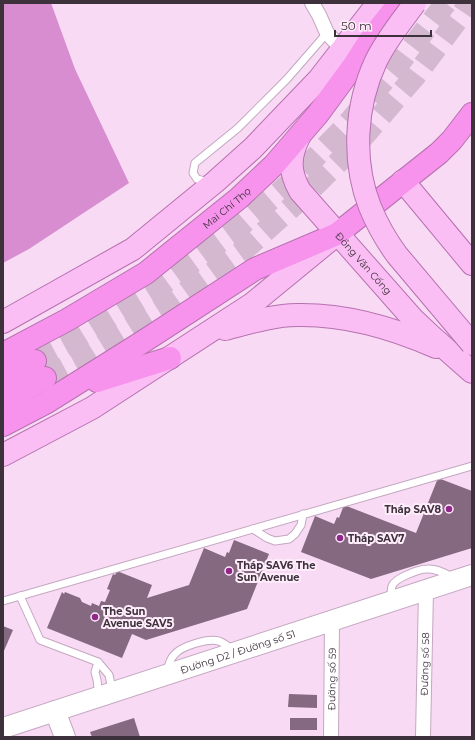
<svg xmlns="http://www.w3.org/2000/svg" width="475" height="740" viewBox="0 0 475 740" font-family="Montserrat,sans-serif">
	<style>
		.water { fill: #d88dd0 }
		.building { fill: #846981 }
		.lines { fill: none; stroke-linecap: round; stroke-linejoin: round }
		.highway-tunnel { stroke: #d3b8cf; stroke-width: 22; stroke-dasharray: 22 11; stroke-linecap: butt }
		.lane-casing { stroke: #c4a7c0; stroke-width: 9 }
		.street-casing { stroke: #c4a7c0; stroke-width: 16 }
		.secondary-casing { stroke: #c4a7c0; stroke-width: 22 }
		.primary-casing { stroke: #b671af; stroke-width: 24 }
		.highway-casing { stroke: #b671af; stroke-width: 24 }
		.lane { stroke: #fff; stroke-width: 7 }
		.street { stroke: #fff; stroke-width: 14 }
		.secondary { stroke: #fff; stroke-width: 20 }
		.primary { stroke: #fabef4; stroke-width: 22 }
		.highway { stroke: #f793ed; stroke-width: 22 }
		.primary-bridge-casing { stroke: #b671af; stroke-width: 24; stroke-linecap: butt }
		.primary-bridge { stroke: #fabef4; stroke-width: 22 }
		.poi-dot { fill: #91278a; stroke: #feecfb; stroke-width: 1.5 }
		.labels { text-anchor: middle; stroke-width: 4; stroke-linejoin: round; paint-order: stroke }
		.street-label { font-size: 10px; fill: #3d313b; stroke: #feecfb }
		.poi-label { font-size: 10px; font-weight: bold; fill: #3d313b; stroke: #feecfb; text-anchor: start }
	</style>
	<rect width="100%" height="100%" fill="#f8daf4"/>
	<path class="water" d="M3 3H51L75 69 129 183 29 249 3 263Z"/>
	<g class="building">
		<path d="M438 478 472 491V548L371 579 301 552 315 516 334 524 337 517 339 518 344 505 416 533Z"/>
		<path d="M234 540 269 554 247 609 146 640 132 634 122 658 47 628 62 592 64 594 65 592 80 598 82 602 91 606 92 603 99 606 101 601 105 602 110 590 107 589 113 574 115 575 117 571 152 585 147 598 189 585 204 548 225 557 227 552 229 553Z"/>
		<path d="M3 626 13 630 3 653Z"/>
		<path d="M289 694 317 695V708L288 707Z"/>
		<path d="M134 718 140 737H92L90 732Z"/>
		<rect x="290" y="718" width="27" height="12"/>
	</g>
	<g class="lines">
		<g class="highway-tunnel">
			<path d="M35 361 72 341 159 287 231 234 290 183 343 129 401 61 446 3"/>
			<path d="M45 378 82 358 170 303 244 250 304 196 357 144 416 75 459 18 469 3"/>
		</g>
		<defs>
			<g id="lane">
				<path d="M209 182 197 179 193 173 195 163 238 128 287 79 327 33"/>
				<path d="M253 529 267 538 275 541 289 539 295 534 301 525 303 514"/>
				<path d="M20 596 40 640 98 662 109 675 112 690"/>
				<path d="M391 599C391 595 391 590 392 586 395 578 419 569 427 569 437 568 446 574 454 578"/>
				<path d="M3 601 472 466"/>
				<path d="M98 662 95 672 97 680 99 695"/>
				<path d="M167 672C168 667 170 659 174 655 181 646 208 638 219 641 224 643 228 646 232 650"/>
			</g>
			<g id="street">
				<path d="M312 3 319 15 327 33 342 49"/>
				<path id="s1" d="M331 737 332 621"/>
				<path id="s2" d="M423 737 426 590"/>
			</g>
			<g id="secondary">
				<path d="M55 711 65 737"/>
				<path id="s3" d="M3 728 472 575"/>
			</g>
			<g id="primary">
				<path id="s4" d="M299 137C289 157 289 172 300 191L413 319 430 335 472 372"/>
				<path d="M403 181 472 264"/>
				<path d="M3 322 133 249 215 182 253 148 319 79 378 3"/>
				<path d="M225 329C248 323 274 315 297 315 345 314 393 328 436 347"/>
				<path d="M3 455 92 408 252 304 330 240"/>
			</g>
			<g id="highway">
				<path id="s5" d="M3 354 67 320 146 273 239 198 274 165 318 114 354 65 370 40 399 3"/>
				<path d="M3 378 35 361"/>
				<path d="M97 381 170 358"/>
				<path d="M3 401 45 378"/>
				<path d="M3 425 47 402 141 343 255 269 337 234 439 153 452 140 472 114"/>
			</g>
		</defs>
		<use href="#lane" class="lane-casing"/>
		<use href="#street" class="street-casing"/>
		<use href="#secondary" class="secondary-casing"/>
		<use href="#primary" class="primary-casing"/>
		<use href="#highway" class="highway-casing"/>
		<use href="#lane" class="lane"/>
		<use href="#street" class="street"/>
		<use href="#secondary" class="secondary"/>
		<use href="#primary" class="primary"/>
		<use href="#highway" class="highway"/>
		<defs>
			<path id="primary-bridge" d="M415 3C401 22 386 40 376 61 355 106 352 161 370 207 377 224 386 240 397 255L472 344"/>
		</defs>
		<use href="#primary-bridge" class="primary-bridge-casing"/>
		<use href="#primary-bridge" class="primary-bridge"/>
	</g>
	<g class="poi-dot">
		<circle cx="449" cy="509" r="4"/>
		<circle cx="340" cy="538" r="4"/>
		<circle cx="229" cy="571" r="4"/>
		<circle cx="95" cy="617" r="4"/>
	</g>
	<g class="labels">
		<g class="street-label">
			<text dy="4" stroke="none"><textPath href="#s5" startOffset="268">Mai Chí Thọ</textPath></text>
			<text dy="4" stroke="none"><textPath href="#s4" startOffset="153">Đồng Văn Cống</textPath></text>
			<text dy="4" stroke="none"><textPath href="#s3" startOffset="247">Đường D2 / Đường số 51</textPath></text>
			<text dy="4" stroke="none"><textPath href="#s2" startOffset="73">Đường số 58</textPath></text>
			<text dy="4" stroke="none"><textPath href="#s1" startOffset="58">Đường số 59</textPath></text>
		</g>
		<g class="poi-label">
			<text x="441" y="513" text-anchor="end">Tháp SAV8</text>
			<text x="348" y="542">Tháp SAV7</text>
			<text x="237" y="569">Tháp SAV6 The<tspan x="237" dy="12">Sun Avenue</tspan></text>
			<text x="103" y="615">The Sun<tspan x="103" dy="12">Avenue SAV5</tspan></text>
		</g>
	</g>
	<rect width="475" height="740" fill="none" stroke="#3d313b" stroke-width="8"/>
	<path d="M335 30v6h96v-6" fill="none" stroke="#3d313b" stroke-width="2"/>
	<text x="341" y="30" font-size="12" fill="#3d313b" stroke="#feecfb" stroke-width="3" paint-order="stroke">50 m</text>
</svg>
